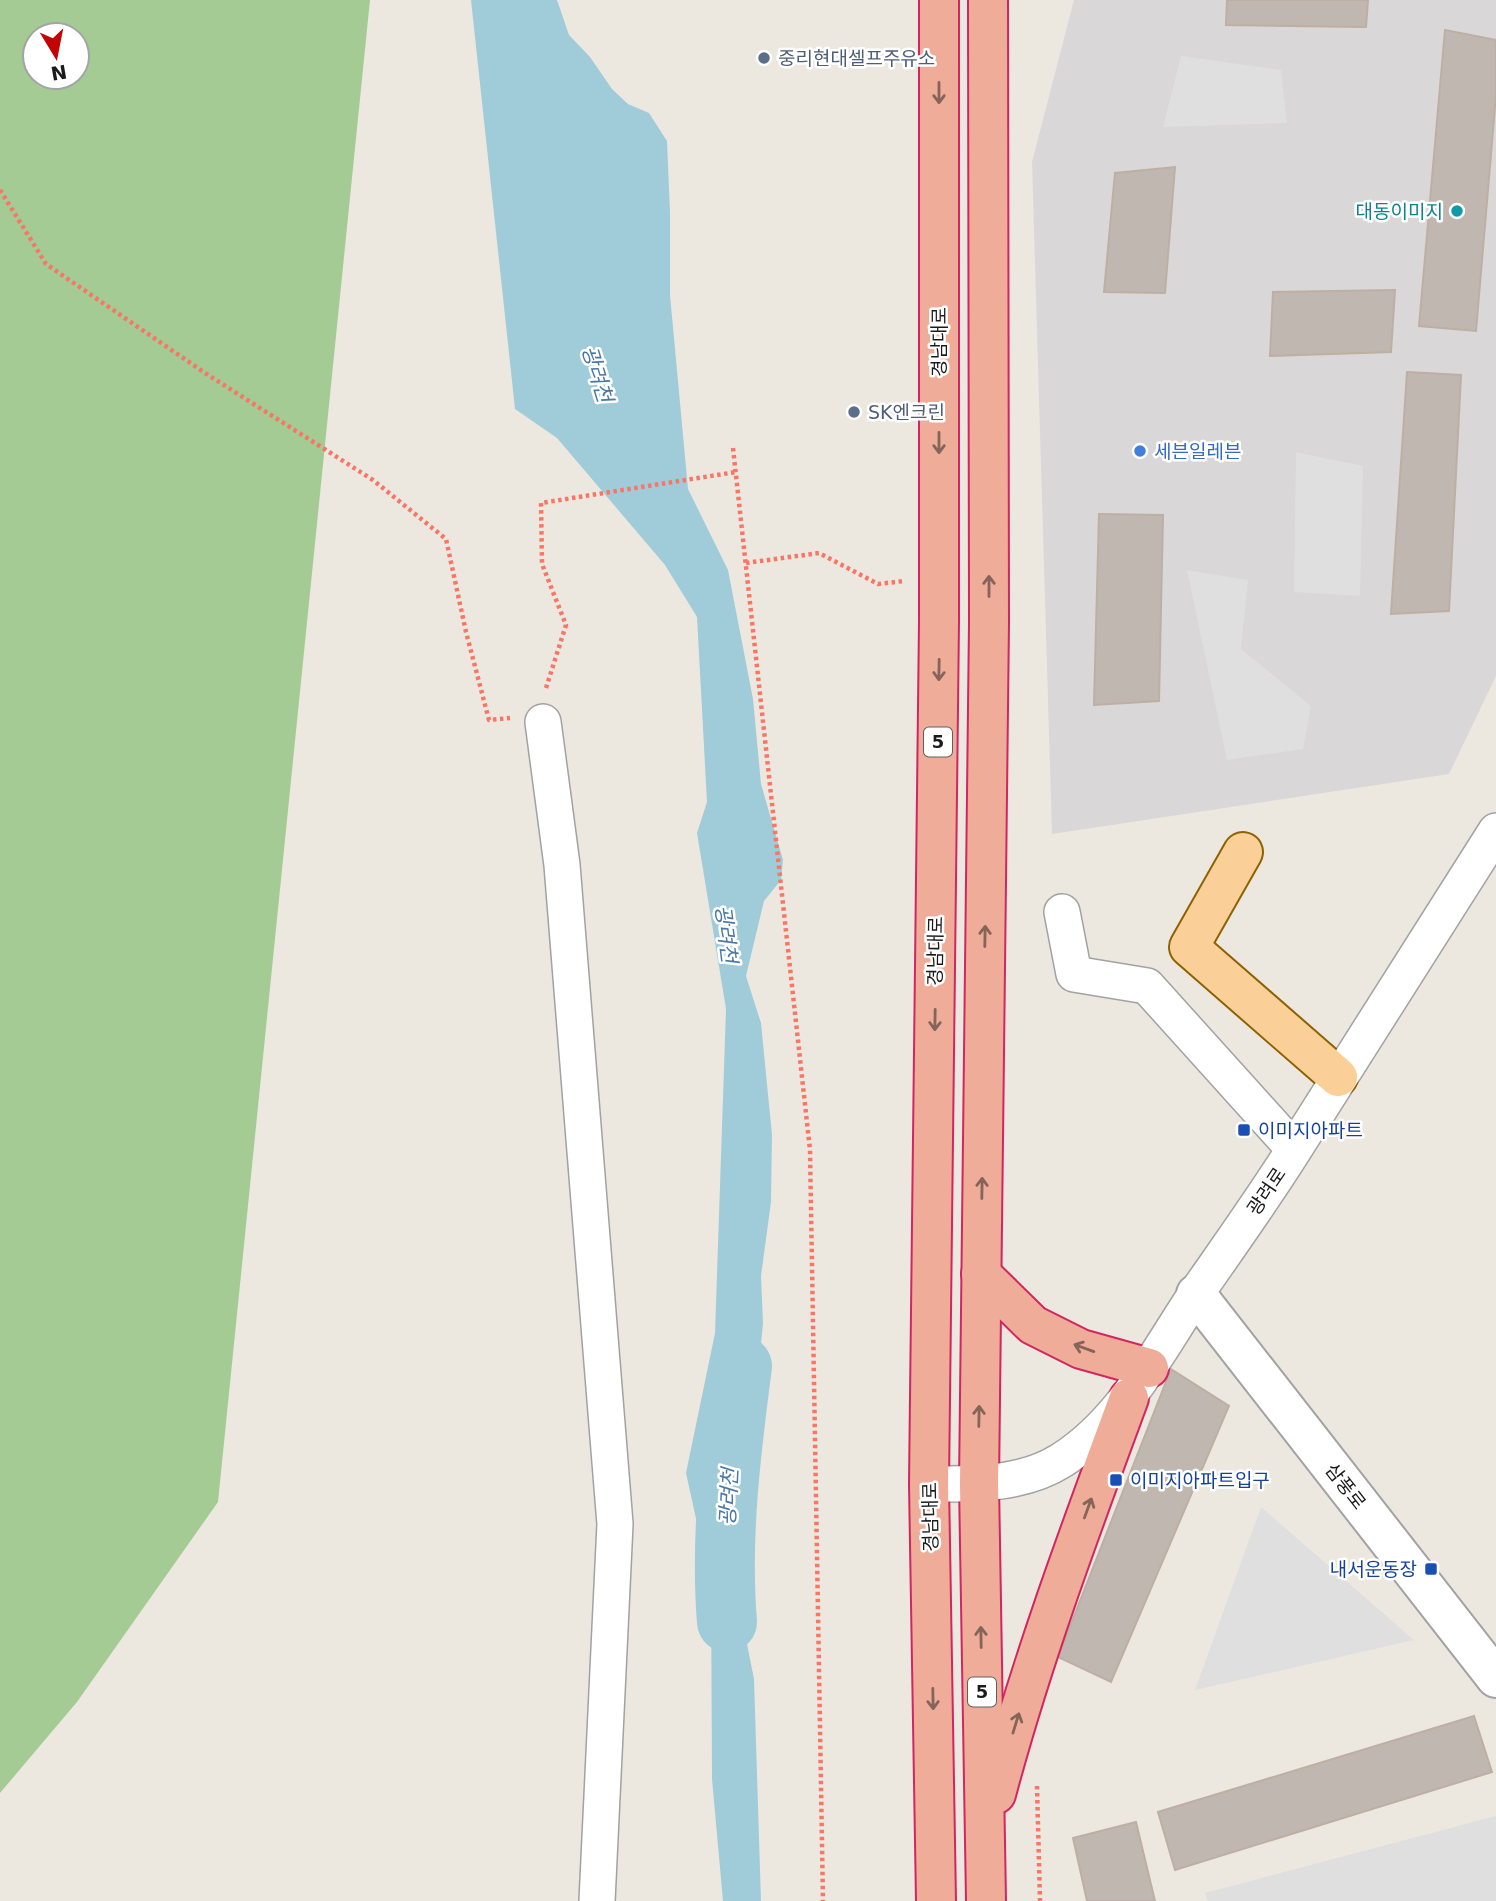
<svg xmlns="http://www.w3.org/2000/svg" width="1496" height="1901" viewBox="0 0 1496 1901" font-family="'DejaVu Sans','Noto Sans KR',sans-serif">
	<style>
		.residential { fill: #d9d7d7 }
		.forest { fill: #a5cb95; fill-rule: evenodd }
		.parking { fill: #dfdfdf }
		.water { fill: #a0ccda }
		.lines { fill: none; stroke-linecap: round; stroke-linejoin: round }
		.river { stroke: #a0ccda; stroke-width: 60 }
		.building { fill: #c0b8b0; stroke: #bdafa3; stroke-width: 2 }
		.minor-casing { stroke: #a2a2a2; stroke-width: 38 }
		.tertiary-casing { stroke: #a2a2a2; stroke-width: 42 }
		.primary-casing { stroke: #8e6103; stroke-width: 42 }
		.trunk-casing { stroke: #d12660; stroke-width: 42 }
		.path { stroke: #f77666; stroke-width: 4.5; stroke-dasharray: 3.5 3.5; stroke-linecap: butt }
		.minor { stroke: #fff; stroke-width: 35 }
		.tertiary { stroke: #fff; stroke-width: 38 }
		.primary { stroke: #fad098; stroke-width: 38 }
		.trunk { stroke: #efac98; stroke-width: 38 }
		.oneway { stroke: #85645a }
		.service-dot { fill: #5c6f8a; stroke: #fff; stroke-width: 2.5 }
		.culture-dot { fill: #0f9aa8; stroke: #fff; stroke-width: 2.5 }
		.shop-dot { fill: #3f7fe0; stroke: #fff; stroke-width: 2.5 }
		.transit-dot { fill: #1a4fb4; stroke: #fff; stroke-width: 2.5 }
		.labels { text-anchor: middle; stroke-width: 5; stroke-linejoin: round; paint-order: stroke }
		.shield { fill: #fff; stroke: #5f5f5f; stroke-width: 2 }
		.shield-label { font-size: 18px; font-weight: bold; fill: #1b1b1b }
		.service-label { font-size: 19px; fill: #4e5e75; stroke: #fff; text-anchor: start }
		.culture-label { font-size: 19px; fill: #0d838f; stroke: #fff; text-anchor: end }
		.street-label { font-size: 19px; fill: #1b1b1b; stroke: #fff }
		.shop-label { font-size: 19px; fill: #366cbe; stroke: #fff; text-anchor: start }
		.transit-label { font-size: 19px; fill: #164399; stroke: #fff; text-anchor: start }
		.water-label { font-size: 21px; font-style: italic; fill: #4a78a7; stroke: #fff }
	</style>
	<rect width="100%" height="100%" fill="#ece8e0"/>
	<path class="residential" d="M1074 0H1496V676L1449 774 1052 834 1032 162Z"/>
	<path class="forest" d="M0 0H370L218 1502 77 1702 0 1793ZM35 35H77V77H35Z"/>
	<g class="parking">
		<path d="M1181 56 1281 70 1287 123 1163 127Z"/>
		<path d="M1296 452 1363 466 1360 596 1294 592Z"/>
		<path d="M1187 570 1248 580 1241 649 1311 706 1303 749 1227 760Z"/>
		<path d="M1261 1507 1414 1640 1195 1690Z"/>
		<path d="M1496 1816V1901H1208L1205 1893Z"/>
	</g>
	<path class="water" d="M471 0H557L569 35 590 57 612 89 628 104 649 113 667 141 670 212V295L688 489 728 570 753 699 761 784 783 860 781 880 764 901 746 976 761 1023 772 1135 771 1202 761 1276 763 1323 760 1354 717 1494 754 1679 761 1901H723L712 1779 711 1587 686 1473 715 1333 726 1009 697 833 707 802 697 617 665 565 557 438 515 409Z"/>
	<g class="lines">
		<path class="river" d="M727 1622C720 1537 731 1450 742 1366"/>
	</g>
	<g class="building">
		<path d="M1227 0H1368L1366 27 1226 25Z"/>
		<path d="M1445 30 1496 40V95L1476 331 1419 326Z"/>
		<path d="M1175 167 1165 293 1104 292 1115 173Z"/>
		<path d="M1395 290 1391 352 1270 356 1273 292Z"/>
		<path d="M1407 372 1461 375 1449 611 1391 614Z"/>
		<path d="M1099 514 1163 515 1159 701 1094 705Z"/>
		<path d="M1171 1369 1229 1406 1111 1682 1058 1657Z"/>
		<path d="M1474 1716 1492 1772 1175 1870 1158 1812Z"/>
		<path d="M1136 1822 1155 1901H1087L1073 1838Z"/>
	</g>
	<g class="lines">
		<defs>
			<g id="minor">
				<path d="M543 722 562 865 615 1524 597 1901"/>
				<path d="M1062 912 1074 974 1147 986 1294 1149"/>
				<path d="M929 1484C974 1484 1023 1485 1062 1460 1125 1420 1159 1348 1200 1288 1232 1242 1265 1196 1295 1148 1362 1043 1428 937 1496 831"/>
			</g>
			<path id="tertiary" d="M1196 1294 1496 1678"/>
			<path id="primary" d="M1243 852 1189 947 1338 1077"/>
			<g id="trunk">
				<path d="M981 1274 1033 1325 1081 1349 1149 1368"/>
				<path d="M996 1794C1032 1659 1081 1528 1129 1398"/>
				<path d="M936 1901 929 1484 939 621V0"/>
				<path d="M986 1901 979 1484 989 622 988 0"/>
			</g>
		</defs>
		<use href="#minor" class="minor-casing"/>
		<use href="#tertiary" class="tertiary-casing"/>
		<use href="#primary" class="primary-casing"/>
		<use href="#trunk" class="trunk-casing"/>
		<g class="path">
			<path d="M0 190 46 264 205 373 373 480 446 539 466 632 489 720 510 718"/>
			<path d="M733 448 810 1150 823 1901"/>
			<path d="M746 563 819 553 878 584 904 581"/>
			<path d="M546 688 566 625 542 564 541 503 736 472"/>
			<path d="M1037 1786 1040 1901"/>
		</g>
		<use href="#minor" class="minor"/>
		<use href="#tertiary" class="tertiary"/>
		<use href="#primary" class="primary"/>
		<use href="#trunk" class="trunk"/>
	</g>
	<defs><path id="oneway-shaft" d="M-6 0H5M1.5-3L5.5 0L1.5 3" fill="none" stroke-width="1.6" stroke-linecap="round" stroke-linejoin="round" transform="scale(1.75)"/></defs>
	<g class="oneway">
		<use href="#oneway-shaft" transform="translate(939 93) rotate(90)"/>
		<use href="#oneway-shaft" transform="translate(939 443) rotate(90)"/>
		<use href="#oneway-shaft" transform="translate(989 586) rotate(-90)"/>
		<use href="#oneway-shaft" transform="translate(939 670) rotate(91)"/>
		<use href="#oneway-shaft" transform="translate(985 936) rotate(-89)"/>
		<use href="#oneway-shaft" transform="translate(935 1020) rotate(91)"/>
		<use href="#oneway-shaft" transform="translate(982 1188) rotate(-89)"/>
		<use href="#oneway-shaft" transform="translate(1084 1348) rotate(-160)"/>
		<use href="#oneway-shaft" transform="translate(979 1416) rotate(-89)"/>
		<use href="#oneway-shaft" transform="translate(1088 1508) rotate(-70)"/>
		<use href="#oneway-shaft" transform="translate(981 1637) rotate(-91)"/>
		<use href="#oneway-shaft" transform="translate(933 1699) rotate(89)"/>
		<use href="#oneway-shaft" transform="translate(1016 1723) rotate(-73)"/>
	</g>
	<g class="service-dot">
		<circle cx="764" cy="58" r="7"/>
		<circle cx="854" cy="412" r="7"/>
	</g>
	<circle class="culture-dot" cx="1457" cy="211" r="7"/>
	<circle class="shop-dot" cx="1140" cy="451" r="7"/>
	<g class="transit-dot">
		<rect x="1237" y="1123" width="14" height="14" rx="3.5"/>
		<rect x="1109" y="1473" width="14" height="14" rx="3.5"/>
		<rect x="1424" y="1562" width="14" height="14" rx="3.5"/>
	</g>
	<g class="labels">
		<g class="shield">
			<rect x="924" y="727.5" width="28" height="29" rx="5"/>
			<rect x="968" y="1677.5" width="28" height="29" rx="5"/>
		</g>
		<g class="shield-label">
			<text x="938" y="748">5</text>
			<text x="982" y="1698">5</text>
		</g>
		<g class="service-label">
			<text x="778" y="65">중리현대셀프주유소</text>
			<text x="868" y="419">SK엔크린</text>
		</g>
		<g class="culture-label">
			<text x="1443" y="218">대동이미지</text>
		</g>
		<g class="street-label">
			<text transform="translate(939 342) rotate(-90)" y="7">경남대로</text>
			<text transform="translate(935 951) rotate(-89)" y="7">경남대로</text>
			<text transform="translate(1266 1191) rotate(-56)" y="7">광려로</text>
			<text transform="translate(1346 1486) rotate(52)" y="7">삼풍로</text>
			<text transform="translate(930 1517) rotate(-91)" y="7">경남대로</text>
		</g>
		<g class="shop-label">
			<text x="1154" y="458">세븐일레븐</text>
		</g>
		<g class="transit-label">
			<text x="1258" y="1137">이미지아파트</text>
			<text x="1130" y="1487">이미지아파트입구</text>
			<text x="1417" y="1576" text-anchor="end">내서운동장</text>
		</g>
		<g class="water-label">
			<text transform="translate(597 374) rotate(73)" y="7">광려천</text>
			<text transform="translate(726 934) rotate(83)" y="7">광려천</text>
			<text transform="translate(729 1497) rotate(-87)" y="7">광려천</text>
		</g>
	</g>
	<g transform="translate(56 56) rotate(170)"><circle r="33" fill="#ffffff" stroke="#a4a4a4" stroke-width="2"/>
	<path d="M0-5L12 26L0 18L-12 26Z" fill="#c10504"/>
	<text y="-10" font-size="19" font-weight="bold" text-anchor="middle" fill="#1b1b1b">N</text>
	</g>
</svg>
